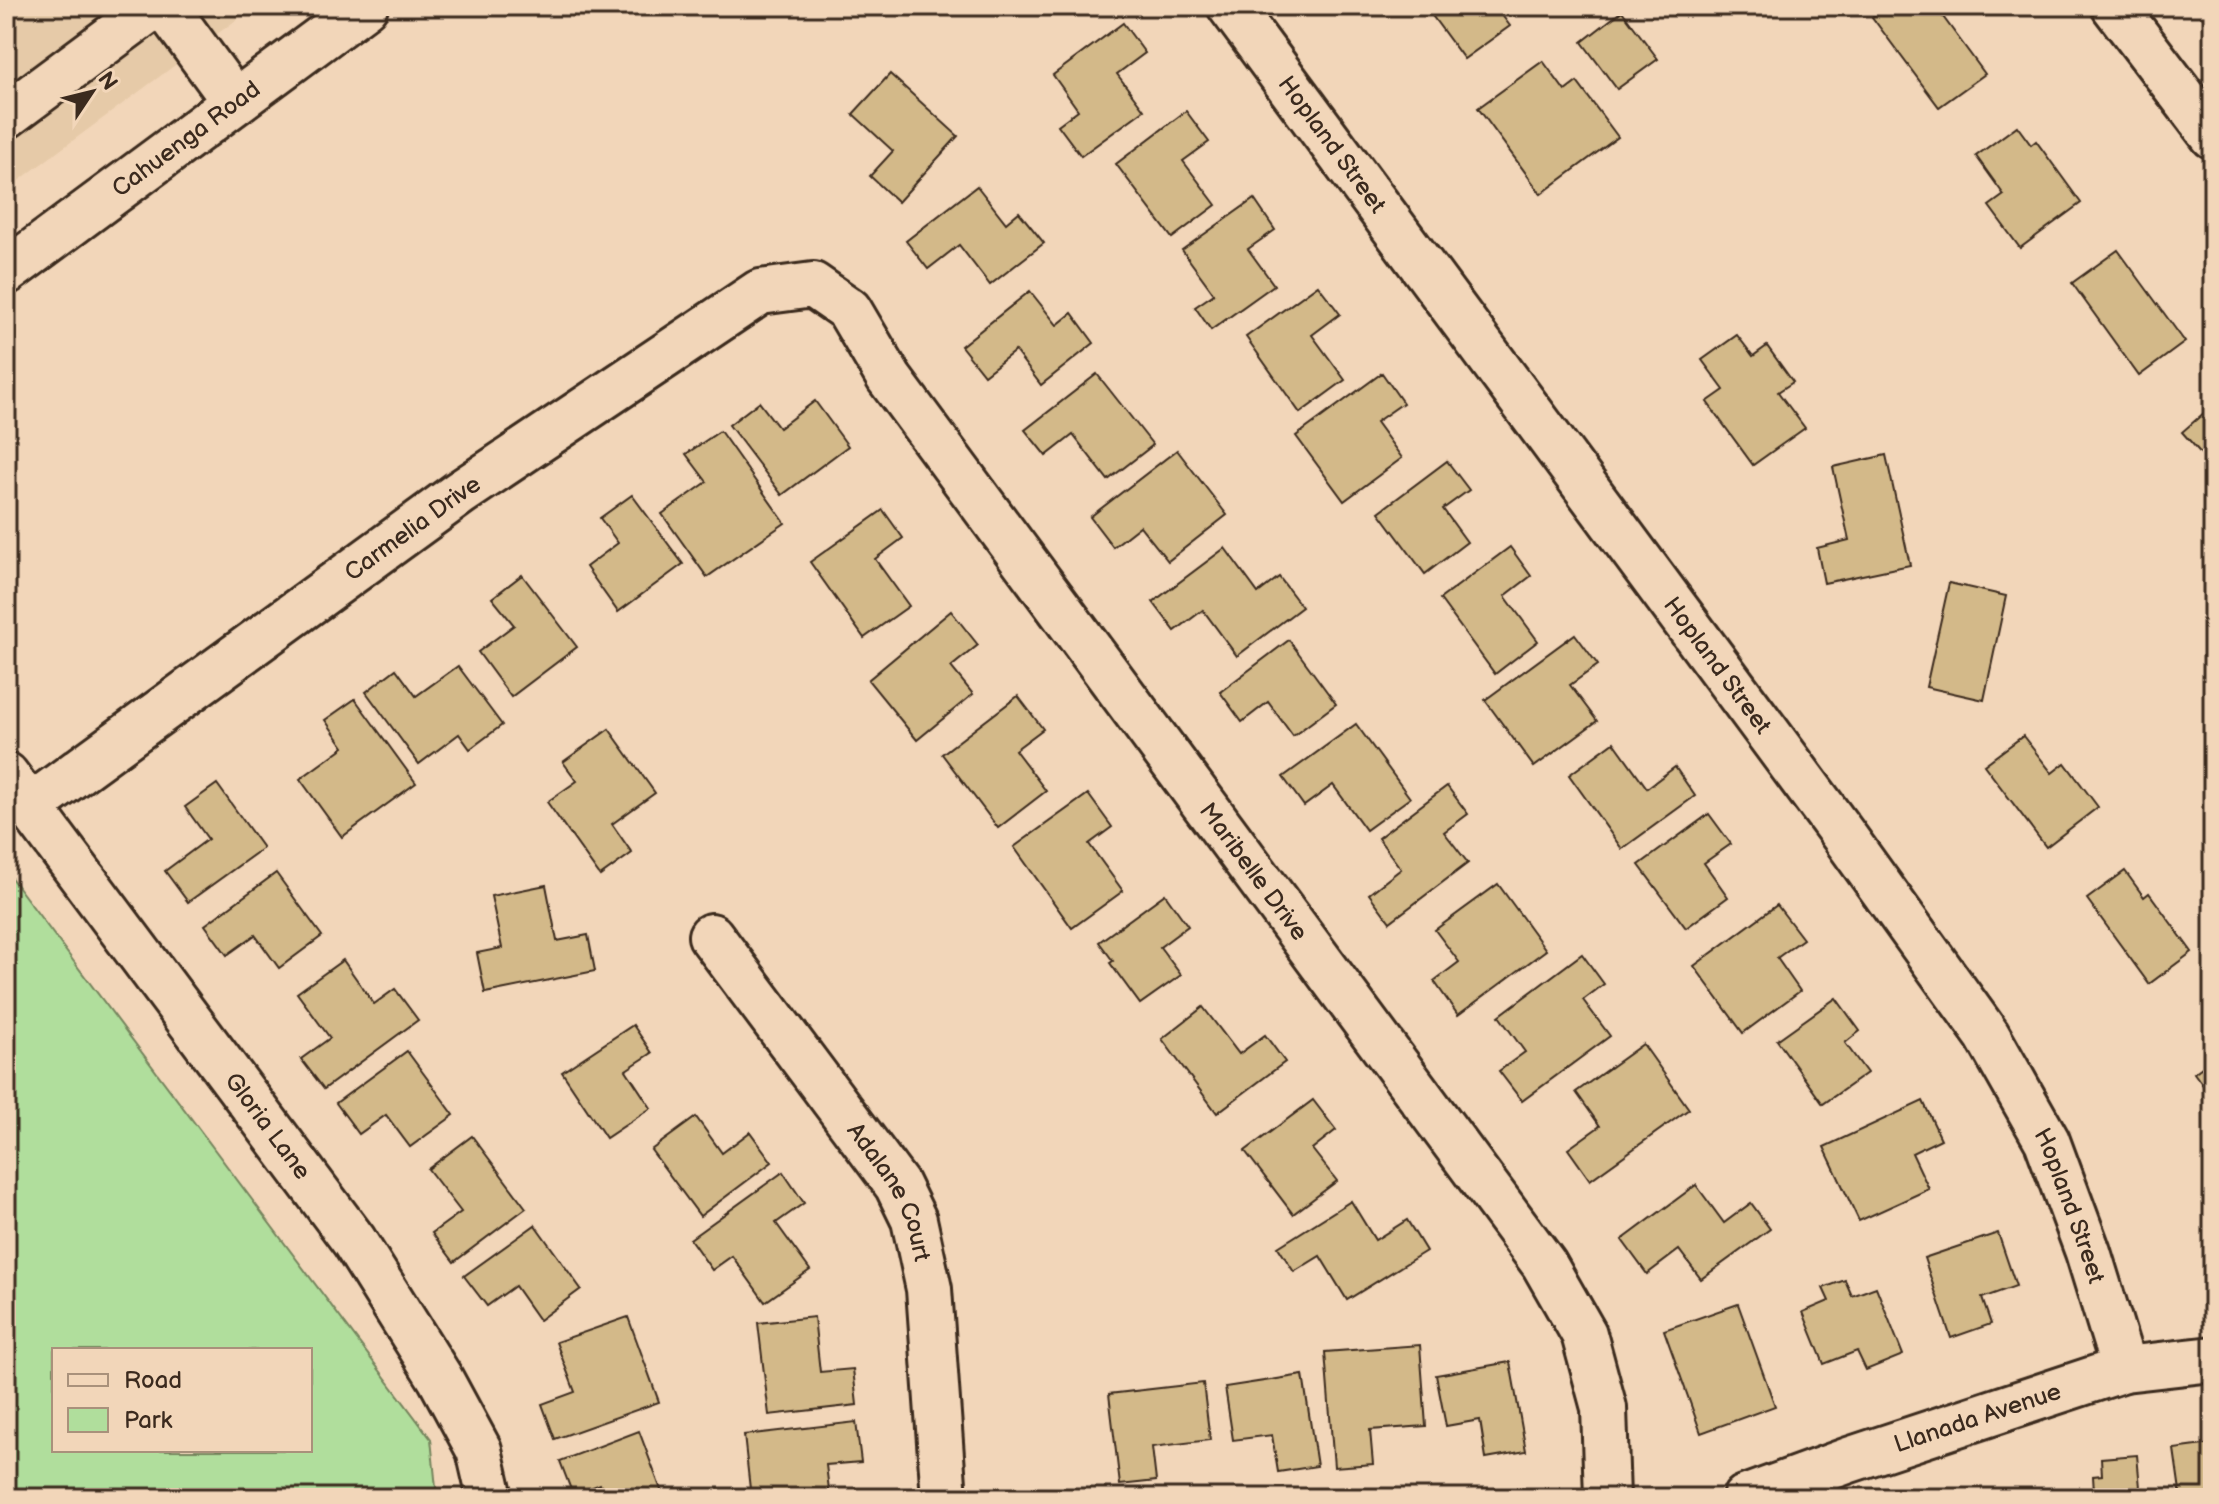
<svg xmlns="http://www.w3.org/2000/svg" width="2219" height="1504" viewBox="0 0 2219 1504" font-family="'Balsamiq Sans',sans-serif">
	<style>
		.built { fill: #e6caa8 }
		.green { fill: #b0de9c; stroke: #76845d; stroke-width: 2; fill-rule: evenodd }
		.building { fill: #d3b989; stroke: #3b2a1e; stroke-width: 2 }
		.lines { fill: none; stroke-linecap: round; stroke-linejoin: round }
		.minor-casing { stroke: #3b2a1e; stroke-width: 50 }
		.minor { stroke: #f2d6b9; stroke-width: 44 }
		.labels { text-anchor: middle; stroke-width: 6; stroke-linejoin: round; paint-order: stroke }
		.street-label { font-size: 24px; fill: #3b2a1e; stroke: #f2d6b9 }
	</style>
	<rect width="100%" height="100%" fill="#f2d6b9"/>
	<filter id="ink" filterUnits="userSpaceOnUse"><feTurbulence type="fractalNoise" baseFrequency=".0125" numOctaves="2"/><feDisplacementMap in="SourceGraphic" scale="16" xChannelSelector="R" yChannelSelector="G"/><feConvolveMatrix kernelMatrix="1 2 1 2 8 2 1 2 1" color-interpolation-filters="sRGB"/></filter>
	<g filter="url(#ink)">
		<path class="built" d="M6 6H255L6 190Z"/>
		<path class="green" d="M6 871 431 1439 437 1498H6ZM54 1350H310V1450H54Z"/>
		<g class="building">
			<path d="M960 6H985L961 13Z"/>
			<path d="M1425 6H1495L1510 26 1464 59Z"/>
			<path d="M1887 6H1935L1985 74 1939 107 1872 17Z"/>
			<path d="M1622 11 1658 59 1617 89 1582 42Z"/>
			<path d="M1123 23 1145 53 1117 74 1144 110 1081 156 1058 125 1078 110 1053 75Z"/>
			<path d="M1543 61 1565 91 1577 82 1618 137 1541 194 1478 108Z"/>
			<path d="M890 74 958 136 898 202 870 176 893 151 853 114Z"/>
			<path d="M1186 111 1209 142 1183 161 1216 205 1172 238 1116 164Z"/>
			<path d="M2017 126 2031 145 2036 141 2081 203 2020 248 1989 206 2004 195 1976 156Z"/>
			<path d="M977 186 1006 223 1019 212 1044 243 990 285 959 245 928 269 906 241Z"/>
			<path d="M1254 199 1275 230 1248 249 1274 285 1211 330 1195 307 1214 294 1182 250Z"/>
			<path d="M2118 250 2185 342 2139 376 2072 283Z"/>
			<path d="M1318 285 1340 314 1312 335 1345 380 1300 413 1246 337Z"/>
			<path d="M1030 291 1057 325 1072 313 1094 343 1041 385 1015 351 984 375 961 346Z"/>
			<path d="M1737 335 1753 356 1767 346 1793 382 1778 392 1805 428 1753 465 1707 402 1724 390 1702 360Z"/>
			<path d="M1382 373 1403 403 1376 422 1402 458 1344 501 1296 436Z"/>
			<path d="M1097 374 1153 445 1108 480 1073 435 1046 456 1025 430Z"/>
			<path d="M815 401 848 446 782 495 729 425 759 402 779 428Z"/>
			<path d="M2213 405V467L2182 432Z"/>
			<path d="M720 431 785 523 707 577 662 514 707 482 686 454Z"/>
			<path d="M1177 450 1227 515 1168 561 1140 526 1113 547 1090 517Z"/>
			<path d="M1886 455 1910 565 1824 583 1817 548 1849 540 1833 467Z"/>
			<path d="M1447 461 1469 490 1443 509 1467 542 1425 574 1379 512Z"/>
			<path d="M632 495 683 564 618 612 586 567 618 543 600 518Z"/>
			<path d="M883 510 903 538 875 559 909 606 864 638 810 562Z"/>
			<path d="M1510 547 1531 576 1505 596 1538 641 1495 674 1440 599Z"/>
			<path d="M1225 548 1258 593 1279 577 1302 607 1237 656 1203 610 1175 631 1153 602Z"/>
			<path d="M522 575 577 647 511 697 478 652 514 625 492 598Z"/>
			<path d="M1949 583 2006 596 1984 700 1926 687Z"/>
			<path d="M951 611 978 645 951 667 973 694 917 740 868 680Z"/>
			<path d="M1575 634 1598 665 1570 685 1597 721 1534 767 1485 700Z"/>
			<path d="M1289 640 1336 704 1293 736 1268 702 1242 722 1220 692Z"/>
			<path d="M458 666 502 725 470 749 459 734 419 764 366 692 396 669 416 696Z"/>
			<path d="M1018 696 1043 729 1015 750 1046 791 998 828 942 754Z"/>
			<path d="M355 699 416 783 342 837 300 779 344 747 325 720Z"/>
			<path d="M1356 724 1410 798 1366 830 1333 785 1304 806 1283 777Z"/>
			<path d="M609 729 655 793 612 824 632 853 600 876 547 802 577 781 563 762Z"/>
			<path d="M2023 736 2052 773 2065 763 2098 807 2046 847 1984 765Z"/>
			<path d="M1614 742 1647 788 1675 767 1695 796 1622 849 1569 775Z"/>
			<path d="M217 784 263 848 188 902 165 871 208 839 185 807Z"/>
			<path d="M1447 786 1468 814 1444 832 1468 863 1390 922 1369 894 1401 869 1378 838Z"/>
			<path d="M1088 794 1112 827 1089 844 1123 891 1072 928 1014 847Z"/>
			<path d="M1709 814 1731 844 1704 863 1728 897 1686 928 1639 865Z"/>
			<path d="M2125 871 2144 897 2149 893 2192 952 2149 984 2087 899Z"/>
			<path d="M276 873 322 936 279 968 255 935 227 955 205 925Z"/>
			<path d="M1498 884 1546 950 1458 1015 1434 981 1459 962 1435 930Z"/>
			<path d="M546 885 557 941 588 935 595 971 485 993 477 953 502 948 491 896Z"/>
			<path d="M1165 894 1188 926 1160 947 1181 975 1140 1004 1110 963 1113 961 1099 942Z"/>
			<path d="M1777 905 1803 939 1777 958 1800 991 1743 1033 1694 966Z"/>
			<path d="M1582 954 1604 984 1583 1000 1610 1036 1522 1101 1499 1071 1525 1052 1499 1016Z"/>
			<path d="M343 960 374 1004 395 989 418 1020 324 1089 301 1059 330 1038 297 993Z"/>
			<path d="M1836 998 1860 1031 1845 1043 1867 1073 1823 1104 1777 1040Z"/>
			<path d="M1203 1007 1239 1054 1265 1035 1285 1062 1217 1113 1162 1039Z"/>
			<path d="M633 1025 652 1053 626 1070 651 1108 606 1138 562 1072Z"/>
			<path d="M1643 1044 1689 1109 1590 1180 1568 1149 1600 1126 1576 1092Z"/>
			<path d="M407 1051 454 1115 410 1147 386 1115 359 1134 336 1103Z"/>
			<path d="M2213 1059V1099L2194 1073Z"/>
			<path d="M1313 1100 1336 1130 1312 1149 1337 1181 1293 1214 1245 1151Z"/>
			<path d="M1923 1101 1941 1139 1912 1153 1929 1189 1859 1221 1824 1147Z"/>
			<path d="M696 1117 722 1153 750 1132 772 1162 700 1216 651 1150Z"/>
			<path d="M472 1136 526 1208 454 1262 432 1233 461 1212 428 1169Z"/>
			<path d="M783 1172 804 1203 776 1223 810 1270 765 1302 732 1256 712 1270 690 1239Z"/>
			<path d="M1696 1185 1724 1223 1751 1203 1770 1229 1701 1279 1679 1250 1647 1274 1622 1240Z"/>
			<path d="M1351 1201 1375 1240 1407 1220 1426 1251 1347 1300 1320 1256 1294 1272 1278 1247Z"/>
			<path d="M535 1225 581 1289 539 1320 515 1286 487 1306 464 1276Z"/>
			<path d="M1998 1233 2016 1286 1982 1298 1991 1324 1951 1338 1924 1258Z"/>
			<path d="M1845 1280 1852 1296 1876 1287 1903 1355 1866 1370 1857 1351 1824 1364 1803 1312 1829 1301 1823 1288Z"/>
			<path d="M1738 1304 1775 1406 1701 1433 1664 1330Z"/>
			<path d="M628 1317 659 1402 555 1439 542 1404 575 1392 556 1342Z"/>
			<path d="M814 1317 820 1372 853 1369 857 1405 769 1415 758 1323Z"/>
			<path d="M1420 1345 1426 1426 1370 1430 1373 1464 1334 1467 1325 1352Z"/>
			<path d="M1510 1362 1526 1451 1486 1458 1480 1420 1446 1426 1436 1375Z"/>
			<path d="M1303 1375 1317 1466 1278 1472 1272 1435 1233 1440 1225 1387Z"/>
			<path d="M1203 1383 1210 1440 1152 1447 1156 1481 1120 1485 1109 1394Z"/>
			<path d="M856 1422 861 1462 826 1465 830 1498H751L744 1435Z"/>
			<path d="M639 1431 664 1498H605L600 1484 573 1495 560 1461Z"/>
			<path d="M2212 1444 2213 1498H2181L2174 1449Z"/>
			<path d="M2137 1455 2141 1498H2061L2060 1495 2094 1492 2093 1476 2102 1475 2101 1458Z"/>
		</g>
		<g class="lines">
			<defs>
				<g id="minor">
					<path d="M165 6 235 102"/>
					<path id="s1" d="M1230 6 1844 836 1987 1035 2047 1141 2088 1252 2124 1369"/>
					<path d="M2114 6 2213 136"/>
					<path d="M6 116 154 6"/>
					<path id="s2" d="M6 272 365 6"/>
					<path id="s3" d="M6 775 354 1241 440 1378 479 1450 490 1498"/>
					<path id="s4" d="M31 806 460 493 760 292 813 285 849 310 889 378 1544 1264 1584 1334 1604 1408 1607 1498"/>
					<path id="s5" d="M711 936 897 1185 914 1220 929 1289 944 1498"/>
					<path id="s6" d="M1745 1498 1849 1460 2124 1369 2213 1359"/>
				</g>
			</defs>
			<use href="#minor" class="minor-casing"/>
			<use href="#minor" class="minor"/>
		</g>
	</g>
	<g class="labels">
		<g class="street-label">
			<text dy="8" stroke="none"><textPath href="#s2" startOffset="224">Cahuenga Road</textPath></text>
			<text dy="8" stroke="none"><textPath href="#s1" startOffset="172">Hopland Street</textPath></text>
			<text dy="8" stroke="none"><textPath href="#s4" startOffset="472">Carmelia Drive</textPath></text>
			<text dy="8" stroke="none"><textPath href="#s1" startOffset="820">Hopland Street</textPath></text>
			<text dy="8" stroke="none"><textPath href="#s4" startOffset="1682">Maribelle Drive</textPath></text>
			<text dy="8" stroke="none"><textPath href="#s3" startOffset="438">Gloria Lane</textPath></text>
			<text dy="8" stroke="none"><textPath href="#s5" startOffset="314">Adalane Court</textPath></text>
			<text dy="8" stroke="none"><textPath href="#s1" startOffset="1468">Hopland Street</textPath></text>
			<text dy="8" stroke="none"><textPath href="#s6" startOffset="246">Llanada Avenue</textPath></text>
		</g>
	</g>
	<rect width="2219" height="1504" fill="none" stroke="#f2d6b9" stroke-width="32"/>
	<rect x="16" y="16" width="2187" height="1472" fill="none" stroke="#3b2a1e" stroke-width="3" filter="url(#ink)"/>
	<rect x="52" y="1348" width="260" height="104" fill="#f2d6b9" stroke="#a9917b" stroke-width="2"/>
	<rect x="68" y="1374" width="40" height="12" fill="#f2d6b9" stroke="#a9917b" stroke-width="2"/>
	<text x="124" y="1388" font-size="24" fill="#3b2a1e">Road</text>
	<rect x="68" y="1408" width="40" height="24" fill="#b0de9c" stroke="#a9917b" stroke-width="2"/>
	<text x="124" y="1428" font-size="24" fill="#3b2a1e">Park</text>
	<g transform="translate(92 92) rotate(55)" stroke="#f2d6b9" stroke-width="6" paint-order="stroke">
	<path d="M0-6L14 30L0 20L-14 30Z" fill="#3b2a1e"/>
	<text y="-12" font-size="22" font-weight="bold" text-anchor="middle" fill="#3b2a1e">N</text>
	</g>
</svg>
